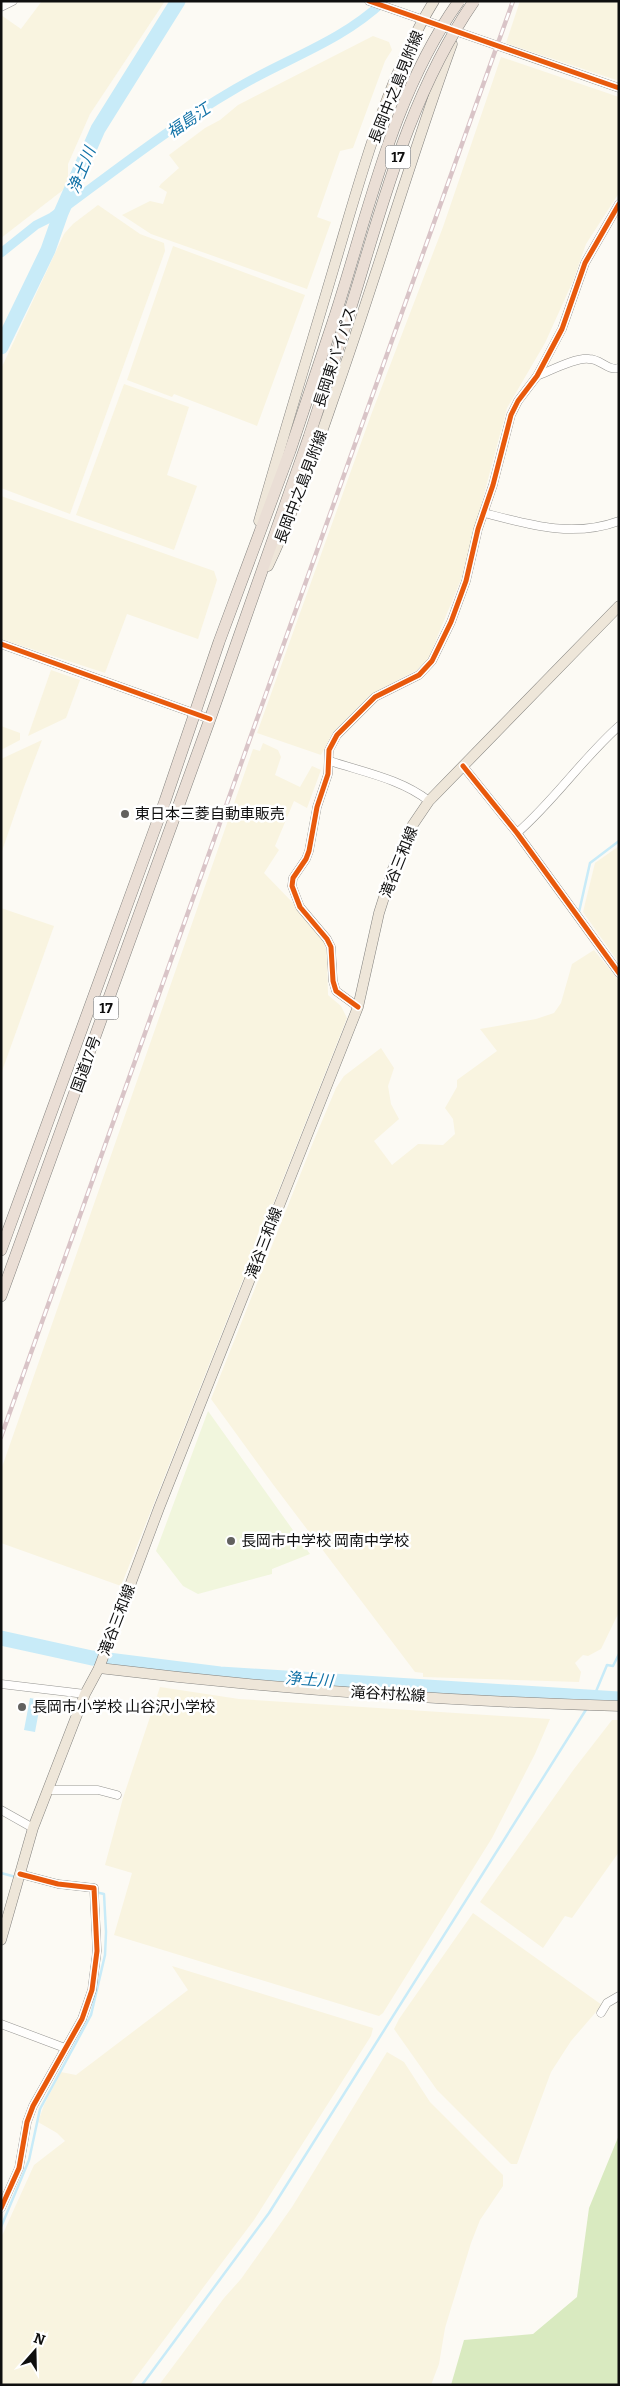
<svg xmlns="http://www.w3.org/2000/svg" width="620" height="2386" viewBox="0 0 620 2386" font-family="Bitter,'Noto Sans JP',serif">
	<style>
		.farmland { fill: #f9f4e0 }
		.forest { fill: #d9eac0 }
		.pitch { fill: #f1f6dd }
		.water { fill: #c8ebf8 }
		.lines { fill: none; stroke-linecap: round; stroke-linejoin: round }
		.stream { stroke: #c8ebf8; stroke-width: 2.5 }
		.canal { stroke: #c8ebf8; stroke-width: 9 }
		.river { stroke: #c8ebf8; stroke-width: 15 }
		.minor-casing { stroke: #969592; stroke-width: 9 }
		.major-casing { stroke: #83827f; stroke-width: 11 }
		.highway-casing { stroke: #83827f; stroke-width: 12 }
		.minor { stroke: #fffefd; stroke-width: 8 }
		.major { stroke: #eee6d9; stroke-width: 10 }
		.highway { stroke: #eaded5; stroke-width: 11 }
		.rail-casing { stroke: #d9c4c7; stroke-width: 4.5 }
		.rail { stroke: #fff; stroke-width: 2.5; stroke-dasharray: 8; stroke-linecap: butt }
		.highway-bridge-casing { stroke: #83827f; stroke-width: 12; stroke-linecap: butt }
		.highway-bridge { stroke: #eaded5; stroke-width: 11 }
		.cycleway-casing { stroke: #fff; stroke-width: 8 }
		.cycleway { stroke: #e8590c; stroke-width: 5 }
		.poi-dot { fill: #62615f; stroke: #fff; stroke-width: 2 }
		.labels { text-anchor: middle; stroke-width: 5; stroke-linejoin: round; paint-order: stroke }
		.shield { fill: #fff; stroke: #575757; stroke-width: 1 }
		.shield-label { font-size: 14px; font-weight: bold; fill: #0f0f0f }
		.street-label { font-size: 15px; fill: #0f0f0f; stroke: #fff }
		.poi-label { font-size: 15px; fill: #0f0f0f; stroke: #fff; text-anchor: start }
		.water-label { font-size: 16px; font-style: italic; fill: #1172a7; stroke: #fff }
	</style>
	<rect width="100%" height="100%" fill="#fcfaf4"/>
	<g class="farmland">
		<path d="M42 1H165L90 114 68 164V177L72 183 1 238V15L21 29Z"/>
		<path d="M520 1H619V81L506 43Z"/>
		<path d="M373 36 389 42 392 50 385 61 353 148 340 151 317 217 331 222 307 289 151 234 122 215 150 201 163 204 167 192 159 187 161 184 179 168 169 155 205 128 220 120 238 105Z"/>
		<path d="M501 57 619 97V193L586 244 573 281 545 343 507 408 462 577 429 657 417 670 371 694 333 732 321 755 257 733 371 415 443 227Z"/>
		<path d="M98 205 140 234 164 243 165 251 70 514 1 488V369L64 234 73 224Z"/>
		<path d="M173 246 305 295 257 426 174 394 172 397 127 380Z"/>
		<path d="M124 384 189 407 167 475 197 486 174 550 76 515Z"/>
		<path d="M1 496 214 571 217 580 198 639 127 614 105 673 1 639Z"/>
		<path d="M51 670 80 680 66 718 28 736Z"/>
		<path d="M1 726 20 733V740L1 750Z"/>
		<path d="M42 740 24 787 1 854V759Z"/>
		<path d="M263 743 278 750 281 757 275 775 300 787 312 766 321 770 307 808 294 801 275 846 279 850 264 873 295 905 324 942 327 953 328 995 341 1006 347 1018 121 1586 1 1543V1470L253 749 260 751Z"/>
		<path d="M619 846V963L583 912 595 863Z"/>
		<path d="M1 908 54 926 1 1074Z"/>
		<path d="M594 950 619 981V1612L601 1649 588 1656 583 1655 575 1663 581 1672 579 1682 423 1677V1673L415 1672 272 1483 211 1399 314 1140 336 1088 344 1076 381 1048 394 1068 388 1086 391 1104 399 1119 374 1141 392 1165 418 1144 443 1145 455 1134 453 1119 445 1108 457 1087V1080L497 1051 480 1029 536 1019 554 1013 561 1003 572 964Z"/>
		<path d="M160 1687 239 1699 550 1719 535 1754 492 1838 383 2013 379 2016 114 1935 132 1873 105 1865 123 1798Z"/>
		<path d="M612 1720H619V1852L572 1918 565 1916 543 1948 480 1902 574 1769Z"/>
		<path d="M473 1913 602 2005 571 2041 551 2072 517 2164H511L437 2090 394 2029 399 2019Z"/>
		<path d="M172 1966 373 2028 371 2036 254 2220 130 2385H1V2238L34 2165 65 2141 57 2133 38 2122 44 2105 61 2072 76 2075 188 1990Z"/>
		<path d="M387 2052 404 2062 430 2102 503 2175V2186L480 2220 471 2243 445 2328 439 2364 431 2385H159L224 2298 241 2279 292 2207Z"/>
	</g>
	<path class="forest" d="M619 2135V2385H451L464 2340 533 2334 577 2297 589 2208Z"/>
	<path class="pitch" d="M208 1411 310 1554 272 1569V1574L198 1594 183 1586 156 1551Z"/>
	<path class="water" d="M30 1698 41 1700 35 1732 24 1730Z"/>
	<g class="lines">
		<g class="stream">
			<path d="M579 912 590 863 619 841"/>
			<path d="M592 1701 607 1665 613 1666 619 1654"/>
			<path d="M1 1873 16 1877"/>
			<path d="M1 2227 29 2160 40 2109 91 2015 105 1955 106 1932 104 1894 95 1892"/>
			<path d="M142 2385 269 2213 587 1708"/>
		</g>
		<path class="canal" d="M1 253 36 225 52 217C112 173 171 126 235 89 285 59 341 42 384 1"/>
		<g class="river">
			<path d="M1 347 48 250 61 213 98 129 178 1"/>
			<path d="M1 1638 92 1658 220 1674 619 1699"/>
		</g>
		<defs>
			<g id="minor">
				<path d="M369 1 619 88"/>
				<path d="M1 7 13 1"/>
				<path d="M537 376C550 371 576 357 589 359 601 359 607 371 619 368"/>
				<path d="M484 513C530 525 573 538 619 521"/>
				<path d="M1 644 210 719"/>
				<path d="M330 761C363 772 401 779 429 801"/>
				<path d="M463 766 517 833 619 973"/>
				<path d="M517 833C554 801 582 759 619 726"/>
				<path d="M358 1007 336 991 333 981 331 947 327 939 300 907 292 886 293 878 306 859 309 851 317 807 328 774 329 750 337 735 375 697 419 675 432 661 451 622 466 581 478 529 493 485 511 415 518 401 537 376 562 329 585 263 619 204"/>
				<path d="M1 1684 85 1694"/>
				<path d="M49 1790H98L117 1795"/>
				<path d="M1 1810 33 1828"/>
				<path d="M601 2013 607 2003 619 1996"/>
				<path d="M1 2024 65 2048"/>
				<path d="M1 2208 19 2168 27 2122 33 2106 82 2019 92 1990 97 1951 94 1888 58 1884 20 1874"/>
			</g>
			<g id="major">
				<path d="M259 521C283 436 309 352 334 267 360 180 386 79 434 1"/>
				<path d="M268 566C294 512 314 456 333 400 375 282 409 162 452 44"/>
				<path d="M99 1668C271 1689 445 1701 619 1706"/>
				<path d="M1 1940 33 1828 85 1694 99 1668 159 1508 358 1007 379 913 393 869 410 829 429 801 619 606"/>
			</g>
			<g id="highway">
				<path d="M1 1250 165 801 219 642 290 451 334 319"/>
				<path d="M1 1296 210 719 309 437 346 323"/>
			</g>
		</defs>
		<use href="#minor" class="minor-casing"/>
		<use href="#major" class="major-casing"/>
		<use href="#highway" class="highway-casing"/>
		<use href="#minor" class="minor"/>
		<use href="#major" class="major"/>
		<use href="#highway" class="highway"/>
		<defs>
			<path id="rail" d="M1 1437 513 1"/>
		</defs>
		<use href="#rail" class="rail-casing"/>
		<use href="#rail" class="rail"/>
		<defs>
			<g id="highway-bridge">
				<path d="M334 319C369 212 392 95 459 1"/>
				<path d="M346 323C381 212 407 98 474 1"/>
			</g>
		</defs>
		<use href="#highway-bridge" class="highway-bridge-casing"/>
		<use href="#highway-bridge" class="highway-bridge"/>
		<defs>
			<g id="cycleway">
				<path d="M369 1 619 88"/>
				<path d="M1 644 210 719"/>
				<path d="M463 766 517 833 619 973"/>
				<path d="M358 1007 336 991 333 981 331 947 327 939 300 907 292 886 293 878 306 859 309 851 317 807 328 774 329 750 337 735 375 697 419 675 432 661 451 622 466 581 478 529 493 485 511 415 518 401 537 376 562 329 585 263 619 204"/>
				<path d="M1 2208 19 2168 27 2122 33 2106 82 2019 92 1990 97 1951 94 1888 58 1884 20 1874"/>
			</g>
		</defs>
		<use href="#cycleway" class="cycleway-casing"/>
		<use href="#cycleway" class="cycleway"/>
	</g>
	<g class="poi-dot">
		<circle cx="125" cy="814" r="5"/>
		<circle cx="231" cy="1541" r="5"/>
		<circle cx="22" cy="1707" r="5"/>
	</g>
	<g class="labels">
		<g class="shield">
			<rect x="385.5" y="145.5" width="25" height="23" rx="4"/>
			<rect x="93.5" y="996.5" width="25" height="23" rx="4"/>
		</g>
		<g class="shield-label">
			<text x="398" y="162">17</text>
			<text x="106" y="1013">17</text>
		</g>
		<g class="street-label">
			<text transform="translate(396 87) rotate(-68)" y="5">長岡中之島見附線</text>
			<text transform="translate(335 357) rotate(-72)" y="5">長岡東バイパス</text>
			<text transform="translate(301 487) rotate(-69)" y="5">長岡中之島見附線</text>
			<text transform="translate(399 862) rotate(-68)" y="5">滝谷三和線</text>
			<text transform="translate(86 1064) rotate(-70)" y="5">国道17号</text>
			<text transform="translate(264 1243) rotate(-69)" y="5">滝谷三和線</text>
			<text transform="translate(117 1620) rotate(-69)" y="5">滝谷三和線</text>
			<text transform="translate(388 1694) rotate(3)" y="5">滝谷村松線</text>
		</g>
		<g class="poi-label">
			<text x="135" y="819">東日本三菱自動車販売</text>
			<text x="241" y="1546">長岡市中学校 岡南中学校</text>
			<text x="32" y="1712">長岡市小学校 山谷沢小学校</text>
		</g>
		<g class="water-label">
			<text transform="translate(188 120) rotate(-34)" y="6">福島江</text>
			<text transform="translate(81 170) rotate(-68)" y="6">浄土川</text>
			<text transform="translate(309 1679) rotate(4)" y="6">浄土川</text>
		</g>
	</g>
	<rect width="620" height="2386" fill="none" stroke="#0f0f0f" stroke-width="5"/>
	<g transform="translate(35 2351) rotate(20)" stroke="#ffffff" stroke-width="4" paint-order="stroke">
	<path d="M0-4L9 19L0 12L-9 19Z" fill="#0f0f0f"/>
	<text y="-8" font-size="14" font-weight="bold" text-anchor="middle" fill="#0f0f0f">N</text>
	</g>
</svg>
